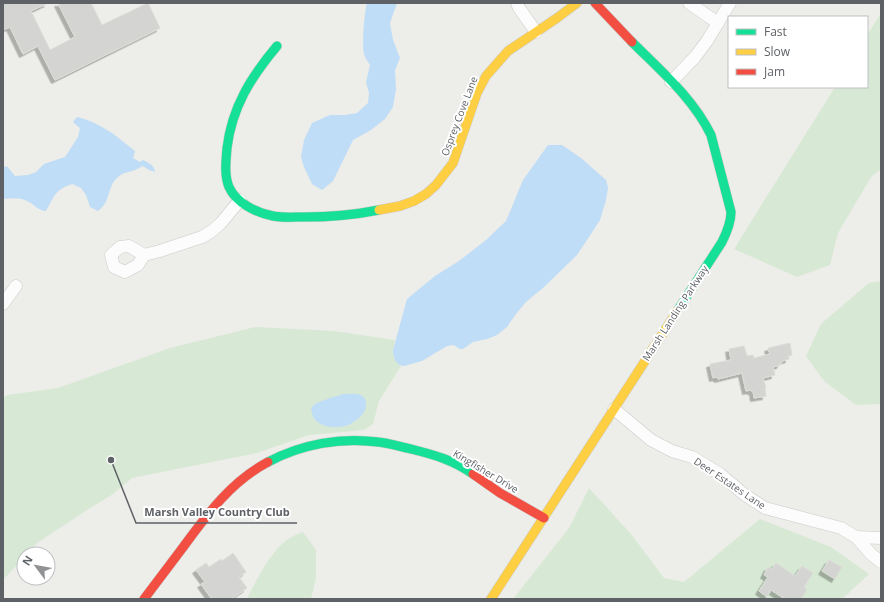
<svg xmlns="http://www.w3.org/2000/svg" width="884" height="602" viewBox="0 0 884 602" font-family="'Open Sans',sans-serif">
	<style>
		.green { fill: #d7e9d5 }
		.water { fill: #bfddf6 }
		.building { fill: #d4d4d2; stroke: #dcdcd8; filter: url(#shadow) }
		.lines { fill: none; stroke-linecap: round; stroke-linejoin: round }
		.street-casing { stroke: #cacbca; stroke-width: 13 }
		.fast-casing { stroke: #c9c9c9; stroke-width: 10 }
		.slow-casing { stroke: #c9c9c9; stroke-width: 10 }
		.jam-casing { stroke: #c9c9c9; stroke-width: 10 }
		.street { stroke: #fcfcfc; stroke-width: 12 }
		.fast { stroke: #16e098; stroke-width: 9 }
		.slow { stroke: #ffcf43; stroke-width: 9 }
		.jam { stroke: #f24e42; stroke-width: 9 }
		.labels { text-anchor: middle; stroke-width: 4; stroke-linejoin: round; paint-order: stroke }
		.street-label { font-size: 10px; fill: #5e6166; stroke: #fff }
		.leader { fill: none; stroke: #5e6166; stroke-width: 1.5 }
		.callout-dot { fill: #5e6166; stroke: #fff; stroke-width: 1.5 }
		.callout-label { font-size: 11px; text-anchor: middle; font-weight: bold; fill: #5e6166; stroke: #fff; stroke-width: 4; stroke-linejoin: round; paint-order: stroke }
	</style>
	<defs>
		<filter id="shadow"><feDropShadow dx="-3.5" dy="3.5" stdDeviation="0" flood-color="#0004"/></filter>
	</defs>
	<rect width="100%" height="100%" fill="#edede9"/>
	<g class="green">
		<path d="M881 13V169L871 177 838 233 830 265 797 277 734 249 835 87H867V35Z"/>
		<path d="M881 281V404L856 405 824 381 806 356 821 324 869 283Z"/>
		<path d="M255 327 334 331 395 340C393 351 392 358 401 366L379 401 373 424 364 430 309 435 257 453 132 478 113 494 87 510 37 543 27 554H24V557L3 580V398L7 395 58 388 170 348Z"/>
		<path d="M589 488 631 534 664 578 684 582 760 519 831 547 869 574 842 599H513L569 528Z"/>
		<path d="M303 532 316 550V578L311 599H247C257 579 270 552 288 539 292 536 298 534 303 532Z"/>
	</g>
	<g class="water">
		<path d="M367 3H397L390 23 393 40 400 58 395 70 396 89 393 107 385 119 371 130 353 140 333 181 322 190 312 184 304 167 301 157 304 140 312 123 330 115H345L357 113 368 103 369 93 366 82 370 65C368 62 365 58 364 54 362 42 364 15 367 3Z"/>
		<path d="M77 117C90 120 101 126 112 133 120 139 127 145 135 151L133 158 140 162 143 160C149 163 154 165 155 172L149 170 143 166C140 167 138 169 135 170 127 173 123 172 117 178 107 187 111 202 98 211L90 207 86 195 81 188 72 184C54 190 55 196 46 211 39 211 35 205 29 202 21 197 12 198 3 199V166L8 167 10 170 15 176 28 175 36 172 44 164 65 157 78 137 80 128 73 122Z"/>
		<path d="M548 145H562L581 158 606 180 608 188 606 200 600 220 589 237 577 255 544 287 526 302 516 314 507 327 497 335 487 339 473 342 463 349H460L455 346 453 345 447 346 422 361 404 366C396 366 393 357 393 350L407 299 435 276 459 261 486 240 506 221 523 180Z"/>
		<path d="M343 394C351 394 365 391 366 403 366 406 366 409 364 412 361 417 354 423 348 425 337 430 314 427 312 413 311 411 311 409 312 407 316 401 336 397 343 394Z"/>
	</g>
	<g class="building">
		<path d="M3 3H48L31 11 50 50 75 37 58 3H91L102 25 148 3 160 28 55 80 38 46 23 54 10 27 3 30Z"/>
		<path d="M790 343 792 355 788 356 789 359 782 361 780 365 773 367 775 375 763 378 766 388H765L766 396 754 398 753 391H751V390L746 391 742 373 718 379 716 377 713 378 710 364 731 360 729 349 744 346 747 356 753 355 754 358 770 354 768 348Z"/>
		<path d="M233 553 246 572 239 577 247 588 231 599H214L212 597 211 598 201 584 205 582 196 570 206 563 209 567 221 559 222 561Z"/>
		<path d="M829 560 842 567 835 579 822 571Z"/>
		<path d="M776 563 795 576 802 566 813 573 804 587 807 590 801 599H785L771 590 767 597 759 591 768 577 764 575 768 567 772 569Z"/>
	</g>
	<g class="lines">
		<defs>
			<g id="street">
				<path d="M517 3 519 8 536 32"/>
				<path d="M689 3 718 23"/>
				<path d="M671 82 695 57 707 41 730 3"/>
				<path d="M129 246 144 255 138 265 125 272 114 267 111 255 120 247Z"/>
				<path d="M144 255 160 251 202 237 212 231 221 223 240 200"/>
				<path d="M3 304 16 286"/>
				<path d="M614 409 651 440 672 451 692 457 720 474 745 495 765 508 841 528 856 537 871 554 881 562"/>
				<path d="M856 537 881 538"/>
			</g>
			<g id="fast">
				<path d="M632 42C661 71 693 98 711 135L731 212C731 223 727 232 722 242L678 310"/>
				<path d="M277 46C251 77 232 107 227 148 226 161 224 175 229 187 236 203 257 213 273 216 283 218 294 217 304 217 329 217 354 215 379 210"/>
				<path d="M268 462C302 444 341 437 378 442 389 443 400 447 411 449 435 455 453 460 473 474"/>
			</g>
			<g id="slow">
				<path d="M379 210 400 206 414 201 426 194 436 185 453 163 477 93 486 76 508 51 557 18 577 3"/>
				<path d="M491 599 678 310"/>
			</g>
			<g id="jam">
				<path d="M595 3 632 42"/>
				<path d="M473 474 500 493 544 518"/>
				<path d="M144 599C156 583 169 566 181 550 206 516 230 482 268 462"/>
			</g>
		</defs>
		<use href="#street" class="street-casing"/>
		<use href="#fast" class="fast-casing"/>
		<use href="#slow" class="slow-casing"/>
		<use href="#jam" class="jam-casing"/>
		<use href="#street" class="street"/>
		<use href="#fast" class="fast"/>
		<use href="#slow" class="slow"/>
		<use href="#jam" class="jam"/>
	</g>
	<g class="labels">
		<g class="street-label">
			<text transform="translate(459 116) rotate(-69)" y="4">Osprey Cove Lane</text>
			<text transform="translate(675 313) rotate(-57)" y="4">Marsh Landing Parkway</text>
			<text transform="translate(486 471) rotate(31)" y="4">Kingfisher Drive</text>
			<text transform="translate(730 483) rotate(34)" y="4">Deer Estates Lane</text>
		</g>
	</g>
	<path class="leader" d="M111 460L136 523H297"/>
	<circle class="callout-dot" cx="111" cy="460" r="4"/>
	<g class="callout-label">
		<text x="217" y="516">Marsh Valley Country Club</text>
	</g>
	<rect width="884" height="602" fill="none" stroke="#5e6166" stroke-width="8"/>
	<rect x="728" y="16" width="140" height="72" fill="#ffffff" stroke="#bfc0c2"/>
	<rect x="736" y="29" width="20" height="6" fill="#16e098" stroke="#bfc0c2"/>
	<text x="764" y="36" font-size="12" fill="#5e6166">Fast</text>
	<rect x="736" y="49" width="20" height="6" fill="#ffcf43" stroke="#bfc0c2"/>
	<text x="764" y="56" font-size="12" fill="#5e6166">Slow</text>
	<rect x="736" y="69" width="20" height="6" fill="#f24e42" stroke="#bfc0c2"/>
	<text x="764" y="76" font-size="12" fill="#5e6166">Jam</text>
	<g transform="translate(36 566) rotate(302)"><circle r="19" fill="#ffffff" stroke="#bfc0c2"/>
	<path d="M0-3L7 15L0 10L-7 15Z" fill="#909294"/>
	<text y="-6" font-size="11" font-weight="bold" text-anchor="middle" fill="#5e6166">N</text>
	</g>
</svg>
